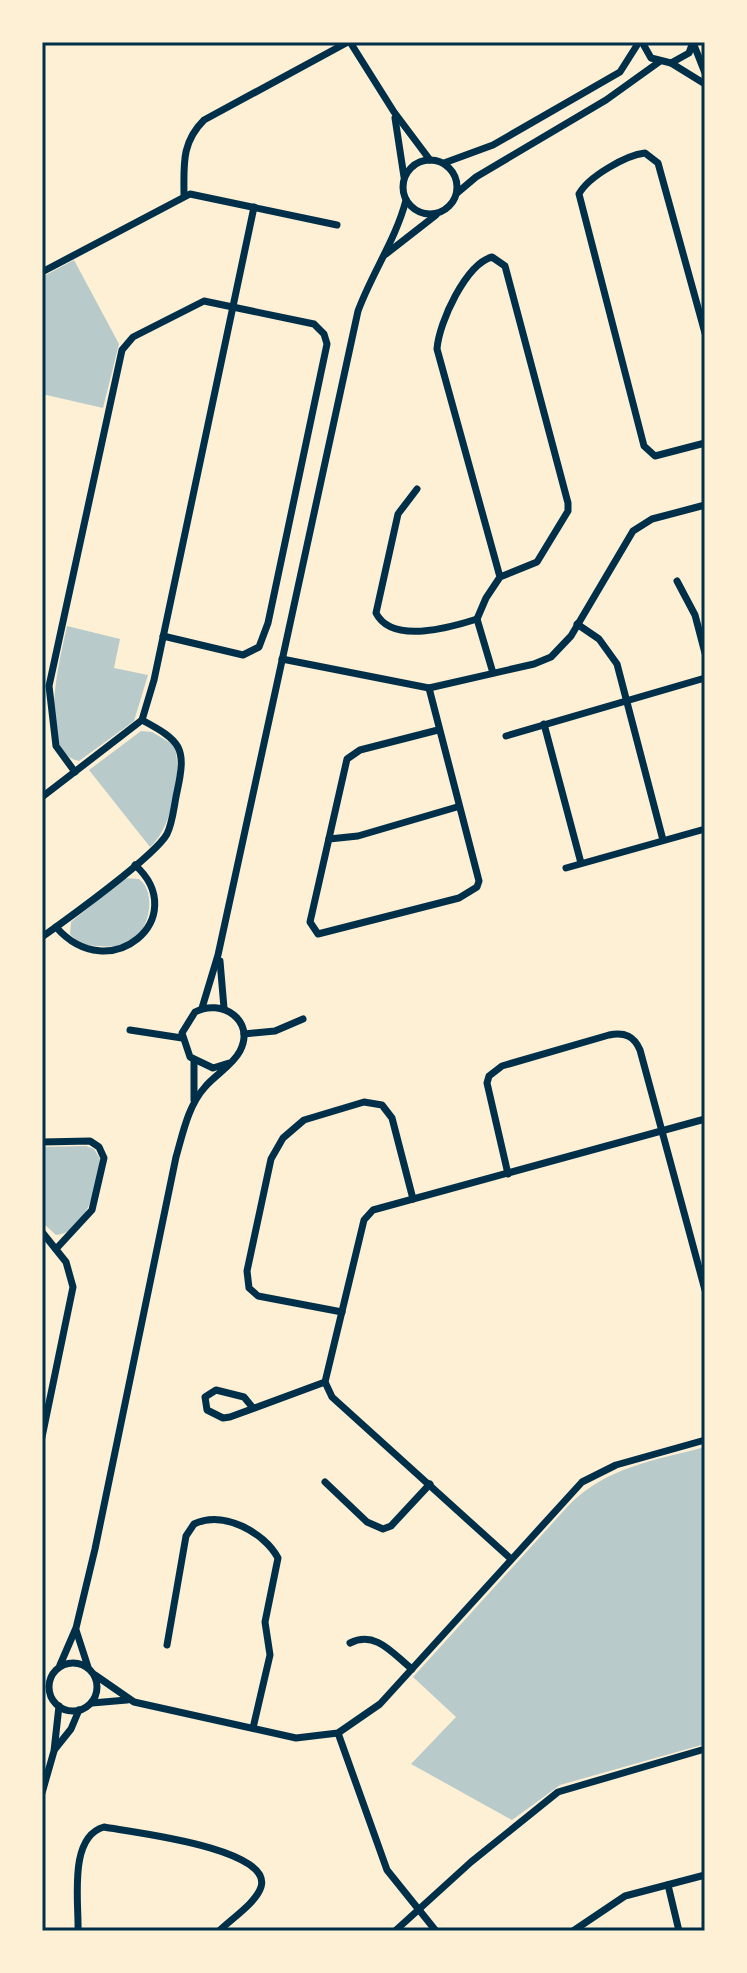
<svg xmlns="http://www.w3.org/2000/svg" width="747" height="1973" viewBox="0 0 747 1973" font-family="'PT Sans',sans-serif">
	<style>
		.green { fill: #b9caca }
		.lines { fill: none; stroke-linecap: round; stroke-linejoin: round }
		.minor { stroke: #003049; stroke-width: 7 }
		.neatline { fill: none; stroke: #003049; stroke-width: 3 }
	</style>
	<rect width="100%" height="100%" fill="#fdf0d5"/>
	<g class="green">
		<path d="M74 260 119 344 103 408 42 394V277Z"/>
		<path d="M67 626 120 639 114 668 148 675 134 721 79 761C35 752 61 655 67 626Z"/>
		<path d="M141 731 152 732 174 745C183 772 172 828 150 847L89 770Z"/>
		<path d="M125 878 139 879C158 893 149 935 127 944 115 949 94 945 81 945L70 934 71 922Z"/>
		<path d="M86 1146 94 1149 100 1159C98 1184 87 1232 56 1235L42 1222V1147Z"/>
		<path d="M705 1447V1744L560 1785 512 1820 411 1764 456 1717 413 1677 569 1505C606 1467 656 1460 705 1447Z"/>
	</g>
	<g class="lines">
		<g class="minor">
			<path d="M350 42 394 112 430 160"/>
			<path d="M642 42 651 58 671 63 689 53 693 42"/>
			<path d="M694 45 705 73"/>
			<path d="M671 63 705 84"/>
			<path d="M395 118 404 177"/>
			<circle cx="430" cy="187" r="27"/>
			<path d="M444 163 493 145 620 72 639 42"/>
			<path d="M457 193 476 177 606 100 659 62"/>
			<path d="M184 196C184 165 181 143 204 120L348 42"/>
			<path d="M386 254 436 215"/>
			<path d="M42 272 190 194 337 225"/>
			<path d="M705 333 658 163 645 153C626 155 588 177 579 194L644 446 655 456 705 443"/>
			<path d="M417 489 398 514 376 613C392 645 452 627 477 619"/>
			<path d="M677 581 695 615 705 653"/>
			<path d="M577 624 599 639 617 664 663 840"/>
			<path d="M282 659 429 688 534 664 551 657 571 636 633 531 652 519 705 505"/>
			<path d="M493 673 477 619 486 598 500 577 537 562 568 511V503L505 266 492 257C466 264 439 322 437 349L500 577"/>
			<path d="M429 688 479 881 477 887 459 898 318 934 310 922 347 759 360 750 438 730"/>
			<path d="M544 724 581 863"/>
			<path d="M506 736 705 678"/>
			<path d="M75 772 56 746 49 686 122 350 133 337 204 301 314 324 324 334 327 344 268 623 259 647 243 655 163 636"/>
			<path d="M42 797 142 720 154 680 254 207"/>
			<path d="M329 839 358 836 457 807"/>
			<path d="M566 868 705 829"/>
			<path d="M56 927C110 989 193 917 135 865"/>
			<path d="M42 937C66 920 155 856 167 834 173 822 174 805 177 792 187 747 181 741 142 720"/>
			<path d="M220 961 224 1008"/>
			<path d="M202 1008 218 955 358 311C372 273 396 239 406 200"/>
			<path d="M130 1030 182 1038"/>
			<path d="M244 1034 275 1031 303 1019"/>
			<path d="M194 1060V1100"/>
			<path d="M42 1142 90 1141 99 1147 104 1158 92 1210 56 1249"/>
			<path d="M508 1174 487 1083 489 1076 502 1066 609 1035C625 1032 634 1036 640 1050L705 1290"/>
			<path d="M42 1232 66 1262 73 1287 42 1437"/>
			<path d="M342 1312 258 1296 249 1288 247 1271 271 1159 283 1138 304 1120 364 1102 382 1105 392 1118 413 1199"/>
			<path d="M253 1408 244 1397 216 1390 205 1397 207 1410 223 1418 230 1417 325 1382"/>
			<path d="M325 1482 367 1522 383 1529 391 1526 430 1484"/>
			<path d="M511 1559 332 1397 325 1382 364 1220 373 1210 705 1119"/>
			<path d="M76 1630 88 1667"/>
			<path d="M350 1643C376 1630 393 1654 412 1669"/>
			<path d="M167 1645 186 1536 194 1524C223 1510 264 1532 278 1558L265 1622 270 1655 253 1728"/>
			<circle cx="73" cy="1687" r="24"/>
			<path d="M60 1665 76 1628 95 1549 176 1157C183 1133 188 1106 205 1087 215 1075 233 1065 240 1051 256 1020 221 998 195 1012L182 1033 190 1057 213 1068 229 1063"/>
			<path d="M95 1675 134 1702 296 1738 338 1733 380 1704 582 1482 616 1465 705 1440"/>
			<path d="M92 1703 127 1700"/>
			<path d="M338 1733 387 1870 436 1931"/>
			<path d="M55 1749 71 1729 79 1710"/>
			<path d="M42 1793 54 1751 59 1706"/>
			<path d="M668 1885 679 1931"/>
			<path d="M78 1931C79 1902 68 1837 104 1827 131 1832 273 1848 261 1887 256 1903 231 1919 219 1931"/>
			<path d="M395 1931 471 1862 558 1792 705 1749"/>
			<path d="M573 1931 625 1896 705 1875"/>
		</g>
	</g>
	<rect width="747" height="1973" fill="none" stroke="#fdf0d5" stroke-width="88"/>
	<rect x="44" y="44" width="659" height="1885" class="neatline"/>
</svg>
